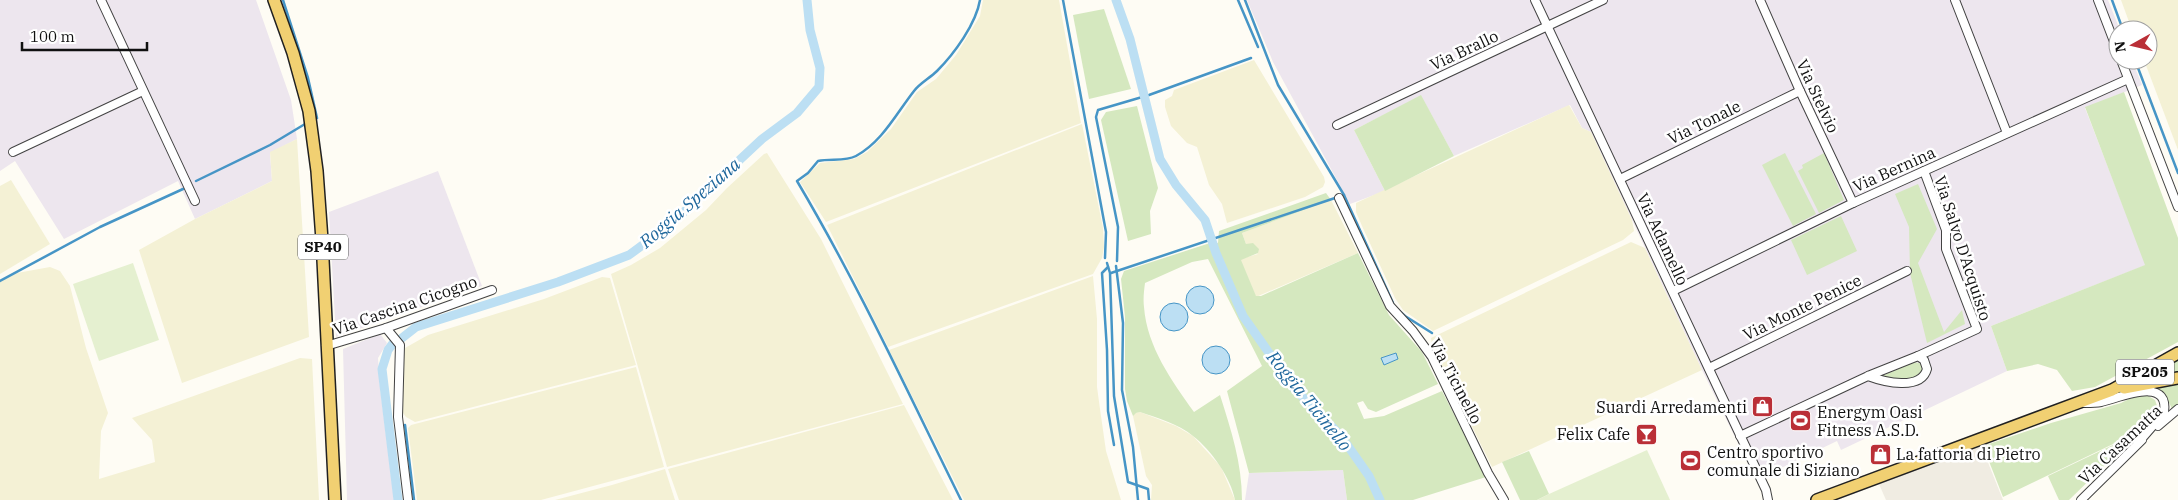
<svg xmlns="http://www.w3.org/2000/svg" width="2178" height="500" viewBox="0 0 2178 500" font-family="'IBM Plex Serif',serif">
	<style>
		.industrial { fill: #ede6ee }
		.farmland { fill: #f4f1d5 }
		.green { fill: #d5e8bf }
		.pitch { fill: #e5f0d0 }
		.plaza { fill: #f0ece2 }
		.water { fill: #bcdff3; stroke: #4695c6 }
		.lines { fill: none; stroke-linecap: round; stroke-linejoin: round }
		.stream { stroke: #4695c6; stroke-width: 2.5 }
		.canal { stroke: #bcdff3; stroke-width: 9 }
		.street-casing { stroke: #434343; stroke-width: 10 }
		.primary-casing { stroke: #212121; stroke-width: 14 }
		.street { stroke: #fff; stroke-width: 8 }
		.primary { stroke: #f1d072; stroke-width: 11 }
		.labels { text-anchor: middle; stroke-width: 5; stroke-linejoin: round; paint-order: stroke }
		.shield { fill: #fff; stroke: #585858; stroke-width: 1 }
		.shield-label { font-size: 15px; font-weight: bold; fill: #101010 }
		.street-label { font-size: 16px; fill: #101010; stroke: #fff }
		.poi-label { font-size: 16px; fill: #101010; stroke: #fff; text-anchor: start }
		.water-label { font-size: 18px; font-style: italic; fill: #1f679c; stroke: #fff }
	</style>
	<rect width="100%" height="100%" fill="#fefcf4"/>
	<g class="industrial">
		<path d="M0 0H256L291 100 297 139 270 153 272 181 195 219 178 181 64 239 15 161 0 171Z"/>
		<path d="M1247 0H2108L2120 30H2118V60H2132L2142 85 2085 108 2146 265 1991 326 2007 371 1841 450 1837 441 1756 480 1702 370 1591 132 1582 128 1570 105 1454 156 1421 96 1354 130 1385 191 1350 204 1273 62Z"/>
		<path d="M438 171 482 286 336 337 329 212Z"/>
		<path d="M380 334 387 343 378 358 380 387 394 500H347L343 349Z"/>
		<path d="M1343 470 1347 500H1245L1249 473Z"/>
	</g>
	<g class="farmland">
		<path d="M983 0H1059L1081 123 826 222 800 182 820 163 854 159 867 152 891 129 917 92 936 79 956 55 980 16Z"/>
		<path d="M2121 0H2178V150L2144 60H2148V30H2132Z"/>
		<path d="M1254 60 1324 177 1325 182 1323 187 1305 197 1227 223 1222 204 1209 185 1197 147 1187 143 1171 126 1165 107V100L1172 96 1174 90Z"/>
		<path d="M1569 105 1582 128 1591 132 1632 220 1634 231 1623 240 1433 331 1403 310 1395 298 1362 226 1356 212V203Z"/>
		<path d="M1082 124 1103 228 1104 247 1102 258 1093 274 888 347 827 225Z"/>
		<path d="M297 139 309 337 182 383 139 250 195 219 272 181 270 152Z"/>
		<path d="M767 153 821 239 903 404 667 467 611 274 631 265 660 248 706 210 727 188 764 154Z"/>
		<path d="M11 180 50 244 0 274V186Z"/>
		<path d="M1331 200 1358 253 1256 297 1240 259 1258 254 1246 244 1242 233Z"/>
		<path d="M1631 242 1645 248 1702 370 1492 467 1432 346 1431 338Z"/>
		<path d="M50 267 60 271 70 286 86 348 108 413 101 431 99 479 155 462 152 440 132 418 300 358 312 359 319 500H0V281L17 273Z"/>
		<path d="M1093 276 1097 319V387L1100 409 1106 451 1121 500H964L889 350Z"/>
		<path d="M602 277 610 278 636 365 415 422 406 417 403 413 401 406 403 353 405 348 428 335 544 299Z"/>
		<path d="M636 367 664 467 541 500H417L408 428 411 425Z"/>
		<path d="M904 405 953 500H679L668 469Z"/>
		<path d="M1140 412 1176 426 1193 436 1221 467 1235 500H1151L1152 485 1146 476 1133 416 1135 413Z"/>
		<path d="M665 469 675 500H555L612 485Z"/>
	</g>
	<g class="green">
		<path d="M1104 9 1131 89 1089 99 1073 15Z"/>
		<path d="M2124 92 2178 238V342L2095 387 2072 391 2057 370 2038 364 2007 371 1991 326 2145 265 2085 107Z"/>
		<path d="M1421 95 1454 156 1385 191 1354 130Z"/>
		<path d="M1137 106 1158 188 1150 211 1151 234 1128 241 1101 120 1106 112Z"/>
		<path d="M1785 153 1816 214 1793 226 1762 165Z"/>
		<path d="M1824 153 1844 200 1819 213 1798 171 1803 168 1802 165Z"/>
		<path d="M1918 184 1937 229 1918 263 1944 332 1962 310 1965 324 1927 343 1910 273 1909 227 1895 194Z"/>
		<path d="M1326 193 1331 200 1242 233 1246 244 1253 243 1259 249 1258 253 1241 260 1256 296H1261L1358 253 1389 315 1422 352 1438 384 1376 412 1368 409 1363 401 1357 403 1364 419 1384 416 1442 391 1486 477 1413 500H1347L1343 470 1249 473 1227 391 1262 366 1208 259 1192 262 1145 283C1144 291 1143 299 1144 307 1147 347 1172 381 1194 412L1220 395C1231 430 1242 463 1242 500H1235C1231 478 1211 450 1193 436 1179 424 1157 418 1140 412L1136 413 1133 416 1127 401 1125 389V317L1121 279 1124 271 1210 243H1218L1219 231Z"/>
		<path d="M1841 216 1857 251 1807 275 1791 240Z"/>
		<path d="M2178 359V372L2156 373V371Z"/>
		<path d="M1914 362 1923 364 1924 368 1916 378H1888L1882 376Z"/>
		<path d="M2178 382V404L2172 409 2166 396 2153 385Z"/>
		<path d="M2147 395 2155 400 2159 412 2138 432 2003 497 1983 446 2051 423 2121 403 2131 398Z"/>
		<path d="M2138 433 2069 500H2059L2048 476Z"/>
		<path d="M1529 451 1549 494 1537 500H1520L1502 462Z"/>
	</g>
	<g class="pitch">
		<path d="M133 263 159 340 99 361 73 284Z"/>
		<path d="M1647 450 1670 500H1537L1549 494Z"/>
	</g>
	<path class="plaza" d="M1981 445 2003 500H1886L1879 484Z"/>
	<g class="water">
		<circle cx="1200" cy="300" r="14"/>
		<circle cx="1174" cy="317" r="14"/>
		<circle cx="1216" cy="360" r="14"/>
		<path d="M1396 353 1398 359 1384 365 1381 358Z"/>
	</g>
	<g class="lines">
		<g class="stream">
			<path d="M283 0 308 78 317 118"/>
			<path d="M1063 0 1106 232 1105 258"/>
			<path d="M1238 0 1258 47"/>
			<path d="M1245 0 1278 85 1344 195 1342 196"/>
			<path d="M2112 0 2123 30"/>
			<path d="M2135 60 2178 173"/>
			<path d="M196 181 270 145 305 124"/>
			<path d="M1344 195 1393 303"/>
			<path d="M1117 261 1118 227 1096 117 1098 110 1149 95 1251 58"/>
			<path d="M1107 263 1110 273 1114 396 1128 482 1148 489 1149 500"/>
			<path d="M1116 266 1123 323 1122 390 1133 447 1138 500"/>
			<path d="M1108 267 1102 273 1107 350 1108 411 1114 445"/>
			<path d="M1111 273 1335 198"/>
			<path d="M0 281 100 227 183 189"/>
			<path d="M1397 309 1405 316 1432 333"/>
			<path d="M405 425 414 500"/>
			<path d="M961 500C908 393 858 284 797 181L808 173 818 161C830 158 845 162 856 156 882 142 896 114 914 91 920 83 930 78 937 71 954 54 976 24 980 0"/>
		</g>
		<g class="canal">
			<path d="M1116 0 1130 39 1160 159 1176 185 1205 220 1216 253 1243 316 1293 387 1341 436 1369 476 1380 500"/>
			<path d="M402 338 416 327 558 282 629 255 671 224 762 139 797 113 819 87 820 68 810 30 807 0"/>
			<path d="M394 342 388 350 382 369 398 500"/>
		</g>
		<defs>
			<g id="street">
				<path d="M101 0 195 201"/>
				<path d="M1535 0 1766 490 1768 500"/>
				<path d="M1760 0 1800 91 1853 203"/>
				<path d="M1955 0 2007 133"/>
				<path d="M2098 0 2118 52"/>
				<path d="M2121 60 2178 207"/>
				<path d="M1337 125 1603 0"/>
				<path d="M13 152 143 91"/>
				<path d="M1620 179 1800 91"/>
				<path d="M1339 198 1390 306 1413 331 1432 357 1488 473 1504 500"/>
				<path d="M1673 291 1853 203 2128 79"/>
				<path d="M386 328 400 345 398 417 408 500"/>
				<path d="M326 346 386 328 492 290"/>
				<path d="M1918 356 1977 329 1946 249V230L1924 171"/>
				<path d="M1709 368 1907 271"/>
				<path d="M2085 403C2090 403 2096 403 2101 402 2117 399 2170 374 2164 413L2138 443"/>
				<path d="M2158 426 2178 409"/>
				<path d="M1740 436 1868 376 1918 356 1924 360 1927 369C1921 391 1884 382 1868 376"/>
				<path d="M2081 500 2142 440"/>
			</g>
			<g id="primary">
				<path d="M274 0 293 53 309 111 317 171 322 240 335 500"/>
				<path d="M2124 388 2178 378"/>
				<path d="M1817 500 2112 390 2178 353"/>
			</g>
		</defs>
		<use href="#street" class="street-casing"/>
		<use href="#primary" class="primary-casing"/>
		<use href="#street" class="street"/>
		<use href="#primary" class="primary"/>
	</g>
	<defs>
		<symbol id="shop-square" viewBox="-11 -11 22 22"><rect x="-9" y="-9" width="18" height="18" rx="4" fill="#ba2f37" stroke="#fff"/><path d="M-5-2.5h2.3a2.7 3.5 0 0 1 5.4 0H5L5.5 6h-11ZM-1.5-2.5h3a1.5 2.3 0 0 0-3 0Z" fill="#fff"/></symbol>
		<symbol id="stadium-square" viewBox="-11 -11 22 22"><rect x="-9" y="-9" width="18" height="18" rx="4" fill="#ba2f37" stroke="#fff"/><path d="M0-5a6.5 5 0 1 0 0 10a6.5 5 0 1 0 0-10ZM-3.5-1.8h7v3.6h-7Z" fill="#fff"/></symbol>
		<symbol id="bar-square" viewBox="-11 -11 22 22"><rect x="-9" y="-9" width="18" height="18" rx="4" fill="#ba2f37" stroke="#fff"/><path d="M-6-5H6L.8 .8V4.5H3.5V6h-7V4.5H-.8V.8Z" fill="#fff"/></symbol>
	</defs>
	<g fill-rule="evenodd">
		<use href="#shop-square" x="1750" y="394" width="25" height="25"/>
		<use href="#stadium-square" x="1788" y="408" width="25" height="25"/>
		<use href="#bar-square" x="1634" y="422" width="25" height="25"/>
		<use href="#shop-square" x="1868" y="442" width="25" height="25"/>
		<use href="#stadium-square" x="1678" y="448" width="25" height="25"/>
	</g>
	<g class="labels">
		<g class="shield">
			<rect x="298" y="234.5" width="50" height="25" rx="4"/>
			<rect x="2116" y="359.5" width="58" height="25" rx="4"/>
		</g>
		<g class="shield-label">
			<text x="323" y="252">SP40</text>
			<text x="2145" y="377">SP205</text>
		</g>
		<g class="street-label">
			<text transform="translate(1464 50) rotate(-25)" y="6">Via Brallo</text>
			<text transform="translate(1818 96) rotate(65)" y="6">Via Stelvio</text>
			<text transform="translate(1704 122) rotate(-26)" y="6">Via Tonale</text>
			<text transform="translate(1894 169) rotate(-24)" y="6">Via Bernina</text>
			<text transform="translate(1663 239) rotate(65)" y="6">Via Adamello</text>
			<text transform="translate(1963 248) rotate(72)" y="6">Via Salvo D'Acquisto</text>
			<text transform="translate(405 305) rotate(-19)" y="6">Via Cascina Cicogno</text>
			<text transform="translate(1802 307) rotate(-26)" y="6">Via Monte Penice</text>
			<text transform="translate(1456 381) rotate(62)" y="6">Via Ticinello</text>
			<text transform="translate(2120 444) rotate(-43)" y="6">Via Casamatta</text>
		</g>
		<g class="poi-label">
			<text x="1747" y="413" text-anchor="end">Suardi Arredamenti</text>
			<text x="1817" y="418">Energym Oasi<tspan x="1817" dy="18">Fitness A.S.D.</tspan></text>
			<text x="1630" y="440" text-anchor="end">Felix Cafe</text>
			<text x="1707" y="458">Centro sportivo<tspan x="1707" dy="18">comunale di Siziano</tspan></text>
			<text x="1896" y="460">La fattoria di Pietro</text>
		</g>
		<g class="water-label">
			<text transform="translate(690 203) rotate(-41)" y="6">Roggia Speziana</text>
			<text transform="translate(1309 401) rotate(51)" y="6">Roggia Ticinello</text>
		</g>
	</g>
	<g transform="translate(2133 45) rotate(262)"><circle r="24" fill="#ffffff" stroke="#9f9f9f"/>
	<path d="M0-4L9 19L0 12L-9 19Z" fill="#ba2f37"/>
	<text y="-8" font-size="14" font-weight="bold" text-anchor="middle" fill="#101010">N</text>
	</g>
	<path d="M22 42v8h125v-8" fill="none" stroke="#101010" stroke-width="2.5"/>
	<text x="30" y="42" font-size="15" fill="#101010" stroke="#ffffff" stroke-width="4" paint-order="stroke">100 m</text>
</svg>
